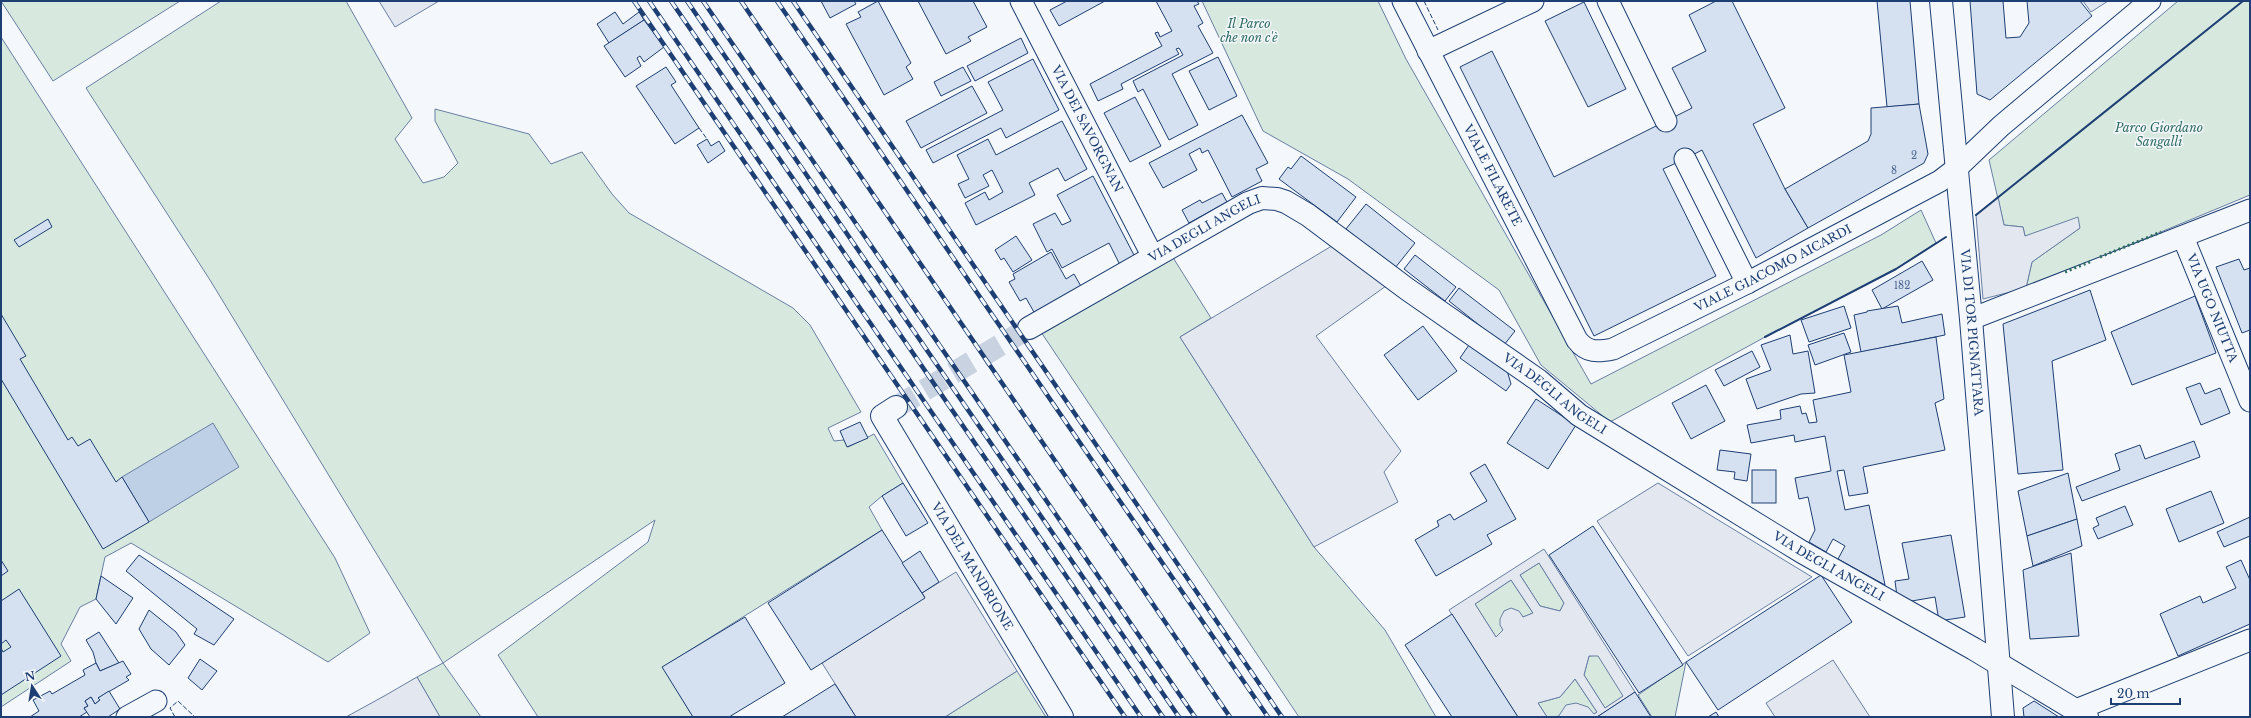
<svg xmlns="http://www.w3.org/2000/svg" width="2251" height="718" viewBox="0 0 2251 718" font-family="'Libre Baskerville',serif">
	<style>
		.green { fill: #d7e8df; stroke: #687fa3 }
		.parking { fill: #e3e8f0; stroke: #687fa3; fill-rule: evenodd }
		.water { fill: #bed0e5; stroke: #687fa3 }
		.building { fill: #d5e0f0; stroke: #1d3f73 }
		.lines { fill: none; stroke-linecap: round; stroke-linejoin: round }
		.secondary-tunnel { stroke: #c9d2e0; stroke-width: 22; stroke-dasharray: 22 11; stroke-linecap: butt }
		.street-casing { stroke: #1d3f73; stroke-width: 23 }
		.secondary-casing { stroke: #1d3f73; stroke-width: 24 }
		.street { stroke: #f4f7fb; stroke-width: 21 }
		.secondary { stroke: #f4f7fb; stroke-width: 22 }
		.rail-casing { stroke: #1d3f73; stroke-width: 4.5 }
		.rail { stroke: #f4f7fb; stroke-width: 3; stroke-dasharray: 9; stroke-linecap: butt }
		.hedge { stroke: #2c6c60; stroke-width: 3; stroke-dasharray: 2 3; stroke-linecap: butt }
		.fence { stroke: #1d3f73; stroke-width: 1; stroke-dasharray: 5 2; stroke-linecap: butt }
		.wall { stroke: #1d3f73; stroke-width: 2 }
		.labels { text-anchor: middle; stroke-width: 3; stroke-linejoin: round; paint-order: stroke }
		.number-label { font-size: 10px; fill: #4b6792 }
		.park-label { font-size: 12px; font-style: italic; fill: #2c6c60; stroke: #f4f7fb }
		.street-label { font-size: 12px; fill: #1d3f73; stroke: #f4f7fb }
	</style>
	<rect width="100%" height="100%" fill="#f4f7fb"/>
	<g class="green">
		<path d="M1 1H180L53 81Z"/>
		<path d="M221 1H346L412 118 395 139 423 183 444 177 458 163 435 121V109L529 134 551 164 582 152 612 194 629 213 793 308 810 325 861 412 828 428 834 441 844 440 848 447 874 434 903 483 882 496 869 507 882 530 663 667 693 717H538L498 655 648 542 655 520 443 663 481 717H440L417 677 443 663 210 280 86 88Z"/>
		<path d="M1202 1H1378L1406 59 1591 384 1881 235 1921 210 1936 243 1896 269 1765 337 1610 422 1541 365 1499 290 1348 179 1263 131Z"/>
		<path d="M2178 1H2250V195L2026 288 2032 262 2080 228 2025 236 2023 227 2004 225 1989 160Z"/>
		<path d="M1 37 335 558 370 633 328 662 131 543 105 557 96 599 80 607 61 644 71 661 1 707Z"/>
		<path d="M1172 256 1211 318 1180 337 1314 547 1385 630 1436 717H1299L1041 332Z"/>
		<path d="M1539 563 1564 603 1560 611 1540 606 1520 575Z"/>
		<path d="M1511 580 1533 613 1523 617C1518 610 1513 608 1504 611L1503 630 1496 637 1475 604Z"/>
		<path d="M1598 655 1624 696 1605 708 1584 675 1589 656Z"/>
		<path d="M1686 662 1675 717H1652L1638 695Z"/>
		<path d="M1017 671 1046 717H945Z"/>
		<path d="M1575 679 1597 712 1594 714 1547 717 1538 703 1560 697Z"/>
	</g>
	<g class="parking">
		<path d="M379 1H439L395 27Z"/>
		<path d="M2083 1H2108L2091 12Z"/>
		<path d="M1998 197 2004 225 2023 227 2025 236 2078 217 2080 228 2032 262 2026 288 1983 299 1976 215Z"/>
		<path d="M1335 244 1386 286 1316 336 1401 451 1384 472 1398 502 1314 547 1180 337Z"/>
		<path d="M1658 483 1715 518 1812 577 1688 656 1597 521Z"/>
		<path d="M1544 549 1635 692 1597 717H1558L1566 705 1576 703 1588 707 1594 714 1597 712 1575 679 1560 697 1538 703 1547 717H1518L1449 610ZM1539 563 1564 603 1560 611 1540 606 1520 575ZM1511 580 1533 613 1523 617 1519 611 1511 608 1504 611 1500 619V625L1503 630 1496 637 1475 604ZM1589 656H1598L1623 696 1605 708 1584 675Z"/>
		<path d="M956 572 1017 671 945 717H856L822 663 925 597 922 593Z"/>
		<path d="M1833 660 1870 717H1775L1766 703Z"/>
		<path d="M417 677 440 717H346L386 695Z"/>
	</g>
	<path class="water" d="M213 423 239 467 149 522 122 477Z"/>
	<g class="building">
		<path d="M821 1H854L856 4 830 18Z"/>
		<path d="M878 1 911 63 906 67 913 79 884 95 846 24 861 17 858 12Z"/>
		<path d="M918 1H973L987 27 968 37 971 41 946 54Z"/>
		<path d="M1067 1H1105L1059 26 1050 10Z"/>
		<path d="M1156 1H1197L1199 4 1194 6 1203 23 1198 26 1213 53 1172 74 1198 125 1169 140 1143 89 1138 92 1133 81 1183 55 1179 48 1176 49 1179 54 1121 84 1123 89 1098 101 1090 84 1162 46 1155 33 1158 32 1160 37 1172 31Z"/>
		<path d="M1716 1H1732L1785 108 1753 124 1785 189 1808 228 1756 258 1702 150 1685 159 1663 169 1716 276 1594 336 1460 67 1492 51 1554 177 1692 108 1672 68 1706 51 1689 15Z"/>
		<path d="M1877 1H1910L1919 104 1887 107Z"/>
		<path d="M1970 1H2003L2006 38 2020 37 2029 23 2027 1H2080L2092 16 1990 100 1977 94Z"/>
		<path d="M1584 2 1626 89 1588 107 1545 21Z"/>
		<path d="M615 12 623 24 639 12 644 20 609 43 597 24Z"/>
		<path d="M644 20 664 47 644 62 640 56 637 58 641 66 625 77 604 46Z"/>
		<path d="M1021 38 1028 53 975 81 967 66Z"/>
		<path d="M1218 57 1237 96 1209 110 1189 71Z"/>
		<path d="M1033 59 1059 110 1006 138 1001 128 933 163 926 150 1003 110 988 82Z"/>
		<path d="M666 67 676 82 671 85 699 128 675 144 636 86Z"/>
		<path d="M963 67 971 81 941 96 934 82Z"/>
		<path d="M972 86 987 113 921 148 906 121Z"/>
		<path d="M1135 97 1161 146 1130 162 1104 113Z"/>
		<path d="M1919 104 1928 154 1924 163 1808 228 1785 189 1868 141 1871 134V108Z"/>
		<path d="M1242 115 1268 163 1256 169 1262 181 1232 197 1208 150 1202 153 1200 148 1189 154 1197 170 1163 188 1149 163Z"/>
		<path d="M1062 121 1087 169 1065 181 1058 168 1029 183 1035 195 976 225 965 203 985 192 989 200 1003 192 992 170 983 175 989 186 965 198 958 184 969 179 957 155 988 139 996 155Z"/>
		<path d="M707 139 711 146 719 141 725 151 708 163 697 145Z"/>
		<path d="M1301 156 1356 197 1337 222 1279 179 1288 167 1291 169Z"/>
		<path d="M1093 176 1135 257 1120 265 1109 243 1062 268 1052 249 1047 252 1033 224 1055 213 1062 225 1071 221 1057 195Z"/>
		<path d="M1222 193 1227 202 1189 223 1182 210 1200 200 1202 203Z"/>
		<path d="M1366 204 1415 243 1395 268 1346 229Z"/>
		<path d="M48 219 52 227 19 247 14 240Z"/>
		<path d="M1016 236 1032 260 1013 272 1004 258 1001 260 995 250Z"/>
		<path d="M1051 252 1066 279 1074 274 1082 288 1035 314 1026 298 1020 301 1009 282 1015 279 1013 274Z"/>
		<path d="M1415 255 1456 287 1445 301 1404 269Z"/>
		<path d="M2239 259 2244 270 2250 268V330L2242 333 2216 267Z"/>
		<path d="M1922 261 1933 280 1882 309 1872 290Z"/>
		<path d="M1459 288 1515 331 1504 345 1449 301Z"/>
		<path d="M2090 290 2106 340 2052 361 2063 470 2018 474 2003 324Z"/>
		<path d="M2195 296 2216 353 2132 385 2111 332Z"/>
		<path d="M1844 306 1851 328 1809 342 1801 320Z"/>
		<path d="M1898 306 1902 323 1942 314 1945 335 1861 352 1854 315 1867 312V311Z"/>
		<path d="M1 314 26 356 20 359 68 440 72 437 78 446 90 439 116 482 122 477 149 522 103 549 1 379Z"/>
		<path d="M1423 326 1457 371 1418 400 1384 355Z"/>
		<path d="M1844 333 1851 352 1815 365 1808 345Z"/>
		<path d="M1790 335 1793 354 1808 351 1815 393 1801 394 1757 409 1746 379 1771 370 1761 345Z"/>
		<path d="M1936 337 1944 399 1935 403 1945 450 1863 467 1868 493 1849 496 1844 470 1837 471 1845 510 1869 505 1885 585 1838 559 1845 546 1833 539 1826 552 1809 542 1815 530 1808 497 1799 499 1795 478 1831 471 1825 436 1795 442 1794 435 1751 443 1747 425 1781 419 1780 410 1800 406 1802 414 1806 413 1809 423 1817 422 1813 400 1851 392 1844 355Z"/>
		<path d="M1471 342 1506 367 1511 384 1506 391 1460 358Z"/>
		<path d="M1752 351 1760 367 1724 386 1715 370Z"/>
		<path d="M2200 383 2205 394 2220 388 2230 413 2201 425 2186 388Z"/>
		<path d="M1706 385 1725 421 1691 439 1672 403Z"/>
		<path d="M1536 399 1576 425 1548 469 1507 443Z"/>
		<path d="M860 422 868 438 847 447 840 431Z"/>
		<path d="M2194 441 2200 457 2082 501 2076 487 2120 470 2115 454 2140 445 2145 459Z"/>
		<path d="M1720 450 1751 454 1747 481 1734 479 1735 472 1717 470Z"/>
		<path d="M1485 464 1516 519 1487 535 1492 544 1436 576 1415 540 1439 526 1437 521 1450 514 1454 520 1487 501 1470 473Z"/>
		<rect x="1752" y="470" width="24" height="33"/>
		<path d="M2068 473 2077 519 2027 536 2018 491Z"/>
		<path d="M903 483 928 523 906 536 882 496Z"/>
		<path d="M2211 491 2224 523 2179 542 2166 509Z"/>
		<path d="M2125 506 2133 525 2098 539 2093 528 2099 525 2096 518Z"/>
		<path d="M2250 517V536L2224 547 2217 532Z"/>
		<path d="M2077 519 2082 546 2033 566 2027 536Z"/>
		<path d="M1593 526 1683 665 1639 693 1549 555Z"/>
		<path d="M882 530 925 598 811 670 768 603Z"/>
		<path d="M1951 535 1965 617 1939 621 1935 597 1906 602 1897 596 1895 581 1909 579 1902 543Z"/>
		<path d="M920 551 939 582 922 593 902 563Z"/>
		<path d="M2071 553 2079 636 2030 639 2023 570Z"/>
		<path d="M139 555 234 619 214 645 194 634 197 629 126 571Z"/>
		<path d="M1 560 8 571 1 576Z"/>
		<path d="M2241 560 2250 580V624L2178 656 2160 614 2200 596 2203 603 2236 588 2226 567Z"/>
		<path d="M1821 575 1852 622 1718 710 1686 662Z"/>
		<path d="M101 576 133 598 116 624 96 599Z"/>
		<path d="M19 589 61 656 1 695V648L3 652 11 647 6 640 1 644V601Z"/>
		<path d="M149 610 176 632 185 645 169 665 151 649 139 629Z"/>
		<path d="M1452 614 1518 717H1452L1405 645Z"/>
		<path d="M745 617 785 683 729 717H693L662 667Z"/>
		<path d="M99 632 119 663 100 671 96 663 93 652 86 640Z"/>
		<path d="M200 659 217 671 202 690 188 678Z"/>
		<path d="M123 661 131 674 126 677 129 680 98 698 100 700 95 704 91 697 85 701 88 706 84 708 87 712 79 717H30L39 711 33 700 50 691 52 694 85 675 83 670 96 663 100 671Z"/>
		<path d="M835 684 856 717H782Z"/>
		<path d="M109 691 120 709 108 717H90L84 708 88 706 85 701 91 697 95 704 100 700 98 698Z"/>
		<path d="M1635 692 1651 717H1597Z"/>
		<path d="M2034 701 2059 717H2024L2023 708Z"/>
		<path d="M1716 712 1719 717H1708Z"/>
	</g>
	<g class="lines">
		<path class="secondary-tunnel" d="M896 407 1029 328"/>
		<defs>
			<g id="street">
				<path id="s1" d="M1021 1 1153 257"/>
				<path id="s2" d="M1403 1 1577 340C1587 353 1598 352 1613 349L1747 283 1940 181 1957 168 2001 126 2150 1"/>
				<path d="M1608 1 1666 121"/>
				<path d="M1428 51 1533 1"/>
				<path d="M1685 159 1747 283"/>
				<path id="s3" d="M2183 237 2250 401"/>
				<path d="M1971 319 2250 210"/>
				<path d="M2076 710 2250 640"/>
				<path d="M127 717 156 701"/>
			</g>
			<g id="secondary">
				<path id="s4" d="M1941 1 1971 319 2003 717"/>
				<path id="s5" d="M1029 328 1248 203 1262 198 1277 199 1286 202 1308 215 1407 289 1538 380 1579 415 1802 552 1974 649 2087 717"/>
				<path id="s6" d="M896 407 882 416 1062 717"/>
			</g>
		</defs>
		<use href="#street" class="street-casing"/>
		<use href="#secondary" class="secondary-casing"/>
		<use href="#street" class="street"/>
		<use href="#secondary" class="secondary"/>
		<defs>
			<g id="rail">
				<path d="M634 1 1125 717"/>
				<path d="M649 1 1141 717"/>
				<path d="M671 1 1163 717"/>
				<path d="M687 1 1179 717"/>
				<path d="M703 1 1195 717"/>
				<path d="M741 1 1230 717"/>
				<path d="M777 1 1268 717"/>
				<path d="M793 1 1282 717"/>
			</g>
		</defs>
		<use href="#rail" class="rail-casing"/>
		<use href="#rail" class="rail"/>
		<g class="hedge">
			<path d="M2100 257 2161 232"/>
			<path d="M2065 272 2092 261"/>
		</g>
		<g class="fence">
			<path d="M1424 1 1438 30"/>
			<path d="M699 128 707 139"/>
			<path d="M175 717 170 708 178 701 195 717"/>
		</g>
		<g class="wall">
			<path d="M1976 215 2243 1"/>
			<path d="M1765 337 1896 269 1946 237"/>
		</g>
	</g>
	<g class="labels">
		<g class="number-label">
			<text x="1914" y="159">2</text>
			<text x="1894" y="174">8</text>
			<text x="1902" y="289">182</text>
		</g>
		<g class="park-label">
			<text x="1249" y="28">Il Parco<tspan x="1249" dy="14">che non c'è</tspan></text>
			<text x="2159" y="132">Parco Giordano<tspan x="2159" dy="14">Sangalli</tspan></text>
		</g>
		<g class="street-label">
			<text dy="4" stroke="none"><textPath href="#s1" startOffset="144">VIA DEI SAVORGNAN</textPath></text>
			<text dy="4" stroke="none"><textPath href="#s2" startOffset="196">VIALE FILARETE</textPath></text>
			<text dy="4" stroke="none"><textPath href="#s5" startOffset="202">VIA DEGLI ANGELI</textPath></text>
			<text dy="4" stroke="none"><textPath href="#s2" startOffset="600">VIALE GIACOMO AICARDI</textPath></text>
			<text dy="4" stroke="none"><textPath href="#s3" startOffset="77">VIA UGO NIUTTA</textPath></text>
			<text dy="4" stroke="none"><textPath href="#s4" startOffset="333">VIA DI TOR PIGNATTARA</textPath></text>
			<text dy="4" stroke="none"><textPath href="#s5" startOffset="622">VIA DEGLI ANGELI</textPath></text>
			<text dy="4" stroke="none"><textPath href="#s6" startOffset="192">VIA DEL MANDRIONE</textPath></text>
			<text dy="4" stroke="none"><textPath href="#s5" startOffset="946">VIA DEGLI ANGELI</textPath></text>
		</g>
	</g>
	<rect width="2251" height="718" fill="none" stroke="#1d3f73" stroke-width="4"/>
	<g transform="translate(32 686) rotate(348)" stroke="#f4f7fb" stroke-width="3" paint-order="stroke">
	<path d="M0-3L7 15L0 10L-7 15Z" fill="#1d3f73"/>
	<text y="-6" font-size="11" font-weight="bold" text-anchor="middle" fill="#1d3f73">N</text>
	</g>
	<path d="M2111 698v6h69v-6" fill="none" stroke="#1d3f73" stroke-width="2"/>
	<text x="2117" y="698" font-size="12" fill="#1d3f73" stroke="#f4f7fb" stroke-width="3" paint-order="stroke">20 m</text>
</svg>
